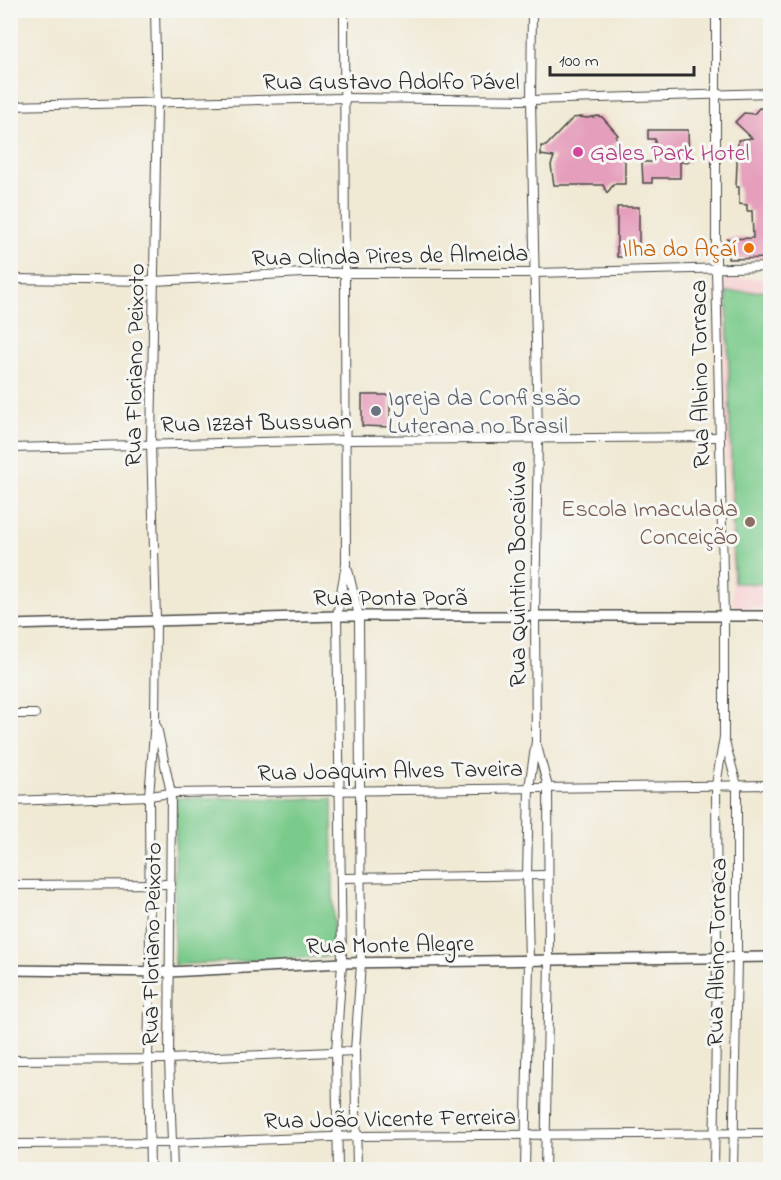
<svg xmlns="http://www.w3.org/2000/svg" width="781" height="1180" viewBox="0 0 781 1180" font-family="'Indie Flower',sans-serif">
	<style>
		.built { fill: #f7cfd1 }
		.green { fill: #7aca8b; stroke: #527a5b; stroke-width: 1.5 }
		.building { fill: #e59fbc }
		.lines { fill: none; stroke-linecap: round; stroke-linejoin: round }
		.minor-casing { stroke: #494844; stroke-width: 10 }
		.tertiary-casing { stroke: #494844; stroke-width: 12 }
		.minor { stroke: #fff; stroke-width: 8 }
		.tertiary { stroke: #fff; stroke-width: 9 }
		.hotel-dot { fill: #d1479c; stroke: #f6f6f2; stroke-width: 2 }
		.food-dot { fill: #e8710a; stroke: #f6f6f2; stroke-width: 2 }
		.worship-dot { fill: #6b7280; stroke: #f6f6f2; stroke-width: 2 }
		.education-dot { fill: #8d6e63; stroke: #f6f6f2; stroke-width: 2 }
		.labels { text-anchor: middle; stroke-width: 6; stroke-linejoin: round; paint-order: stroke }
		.street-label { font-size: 24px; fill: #2b2b2b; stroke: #f6f6f2 }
		.hotel-label { font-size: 24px; fill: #b23c85; stroke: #f6f6f2; text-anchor: start }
		.food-label { font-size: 24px; fill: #c56008; stroke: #f6f6f2; text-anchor: end }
		.worship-label { font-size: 24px; fill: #5b616d; stroke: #f6f6f2; text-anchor: start }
		.education-label { font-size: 24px; fill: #785e54; stroke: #f6f6f2; text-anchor: end }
	</style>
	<rect width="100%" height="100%" fill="#f6f6f2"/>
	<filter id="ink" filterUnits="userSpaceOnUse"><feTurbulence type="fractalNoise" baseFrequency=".0167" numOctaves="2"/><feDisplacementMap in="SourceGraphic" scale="12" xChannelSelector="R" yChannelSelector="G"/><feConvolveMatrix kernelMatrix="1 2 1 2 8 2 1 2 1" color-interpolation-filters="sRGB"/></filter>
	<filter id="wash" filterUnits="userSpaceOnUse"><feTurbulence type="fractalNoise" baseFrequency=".008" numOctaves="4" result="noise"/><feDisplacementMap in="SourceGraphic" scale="24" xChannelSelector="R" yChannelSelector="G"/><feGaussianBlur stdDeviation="1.35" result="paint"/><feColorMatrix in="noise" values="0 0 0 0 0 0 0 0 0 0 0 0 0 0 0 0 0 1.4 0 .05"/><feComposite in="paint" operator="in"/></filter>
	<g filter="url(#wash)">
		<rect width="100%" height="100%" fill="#f0e9d4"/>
		<path class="built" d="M770 278V607L733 608 725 437 723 279Z"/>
		<g class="green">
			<path d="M770 291V584L734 583 727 292Z"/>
			<path d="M176 798 332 799 334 956 174 965Z"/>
		</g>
		<g id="blocks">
			<g class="building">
				<path d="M759 108 771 109V138H767L768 168H771L768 222H771V258L728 259 727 239 753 238 752 211H747V205L739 204V187H736L738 140 752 138 735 122 744 113 754 114Z"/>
				<path d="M598 116 602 117 618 135 616 137 618 141 611 148 625 161V184H614L607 193 603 185H554L551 165 554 157 541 155V146H546L573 118 581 117 587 118Z"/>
				<path d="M648 130H688L689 162H680V178H652V183H643L642 162H655V139H648Z"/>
				<rect x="617" y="207" width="22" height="50"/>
				<path d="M362 395H390V427L362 426Z"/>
			</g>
		</g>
	</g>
	<g filter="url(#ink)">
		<use href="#blocks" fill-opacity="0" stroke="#494844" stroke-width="1.5"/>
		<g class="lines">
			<defs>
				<g id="minor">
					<path d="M10 106 343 98 531 100 770 93"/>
					<path d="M10 279 154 281 303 273H535L770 267"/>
					<path d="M10 448 347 440 719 437"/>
					<path d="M348 570 359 616 361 963 355 1051 357 1170"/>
					<path d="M10 714H35"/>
					<path d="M157 727 171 793 169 1059 173 1170"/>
					<path d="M725 742 737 785V958L733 1170"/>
					<path d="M537 746 548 787 549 960 545 1170"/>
					<path d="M10 801 149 796 171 793 770 785"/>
					<path d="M341 878 547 875"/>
					<path d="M10 885 171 884"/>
					<path d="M10 1060 169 1059 355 1051"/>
					<path d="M10 1144 173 1143 357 1136 770 1133"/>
					<path d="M150 1170 148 1059 150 960 149 796 155 720 156 620 151 444 157 102 155 10"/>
					<path d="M338 1170 336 1052 342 963 337 616 346 564 344 10"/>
					<path d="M525 1170 529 960 527 876 529 788 536 741 535 616 538 438 531 100 532 10"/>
					<path d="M714 1170 717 958 716 785 724 737V617L716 268V10"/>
				</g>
				<g id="tertiary">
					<path d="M10 625 337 616H770"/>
					<path d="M10 970 169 972 342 963 770 957"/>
				</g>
			</defs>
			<use href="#minor" class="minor-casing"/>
			<use href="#tertiary" class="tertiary-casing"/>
			<use href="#minor" class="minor"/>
			<use href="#tertiary" class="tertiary"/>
		</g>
	</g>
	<circle class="hotel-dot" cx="578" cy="152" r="6"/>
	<circle class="food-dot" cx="749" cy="248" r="6"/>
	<circle class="worship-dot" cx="376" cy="411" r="6"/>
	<circle class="education-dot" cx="750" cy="522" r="6"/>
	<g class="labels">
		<g class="street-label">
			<text x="391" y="89">Rua Gustavo Adolfo Pável</text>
			<text transform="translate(390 255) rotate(-1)" y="8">Rua Olinda Pires de Almeida</text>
			<text transform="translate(134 365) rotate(-89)" y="8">Rua Floriano Peixoto</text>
			<text transform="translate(699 374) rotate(-91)" y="8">Rua Albino Torraca</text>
			<text transform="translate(256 422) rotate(-1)" y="8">Rua Izzat Bussuan</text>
			<text transform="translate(517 574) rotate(-90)" y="8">Rua Quintino Bocaiúva</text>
			<text x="390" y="605">Rua Ponta Porã</text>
			<text transform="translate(390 770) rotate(-1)" y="8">Rua Joaquim Alves Taveira</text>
			<text transform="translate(151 944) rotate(-89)" y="8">Rua Floriano Peixoto</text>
			<text transform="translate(390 944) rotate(-1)" y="8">Rua Monte Alegre</text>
			<text transform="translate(716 952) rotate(-89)" y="8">Rua Albino Torraca</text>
			<text transform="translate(390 1118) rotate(-1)" y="8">Rua João Vicente Ferreira</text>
		</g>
		<g class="hotel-label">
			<text x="590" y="160">Gales Park Hotel</text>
		</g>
		<g class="food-label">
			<text x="737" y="256">Ilha do Açaí</text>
		</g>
		<g class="worship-label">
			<text x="388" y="405">Igreja da Confissão<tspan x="388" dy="28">Luterana no Brasil</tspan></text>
		</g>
		<g class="education-label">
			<text x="738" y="516">Escola Imaculada<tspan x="738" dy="28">Conceição</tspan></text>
		</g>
	</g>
	<rect width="781" height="1180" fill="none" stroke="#f6f6f2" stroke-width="36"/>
	<path d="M550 66v9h144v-9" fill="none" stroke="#2b2b2b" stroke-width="3"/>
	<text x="559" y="66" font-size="18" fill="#2b2b2b" stroke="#f6f6f2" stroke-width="4.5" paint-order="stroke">100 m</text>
</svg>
